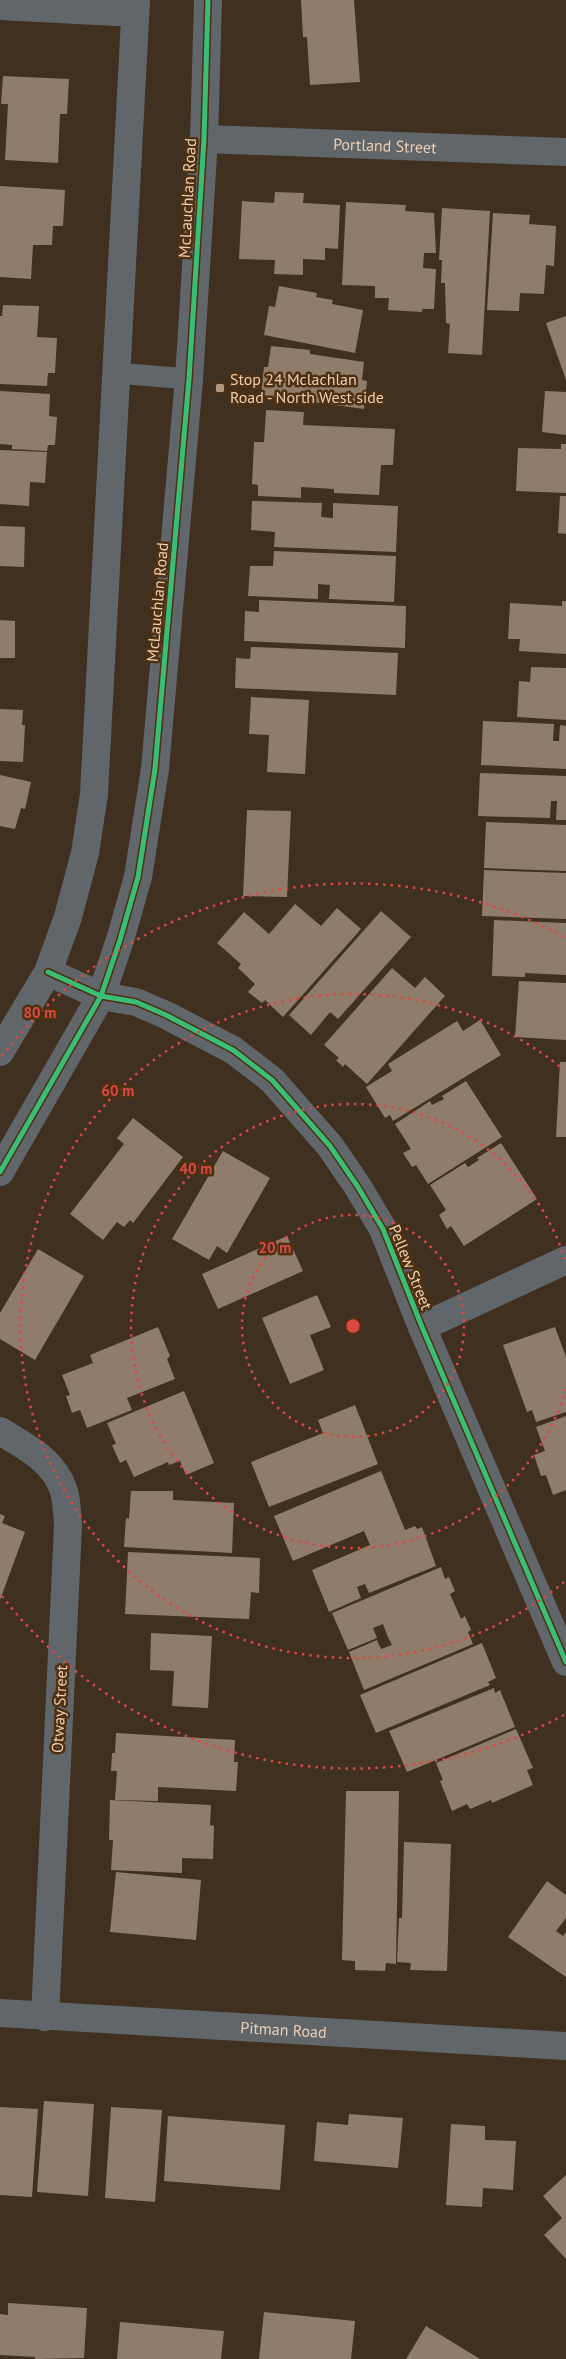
<svg xmlns="http://www.w3.org/2000/svg" width="566" height="2359" viewBox="0 0 566 2359" font-family="'PT Sans',sans-serif">
	<style>
		.building { fill: #8f7c6a }
		.lines { fill: none; stroke-linecap: round; stroke-linejoin: round }
		.lane { stroke: #61666b; stroke-width: 21 }
		.street { stroke: #61666b; stroke-width: 28 }
		.cycleway-casing { stroke: #4e3012; stroke-width: 8 }
		.cycleway { stroke: #3abd76; stroke-width: 5 }
		.ring { fill: none; stroke: #db4944; stroke-width: 2.5; stroke-dasharray: 2.5 5 }
		.poi-dot { fill: #b1977f; stroke: #4e3012; stroke-width: 2 }
		.labels { text-anchor: middle; stroke-width: 5; stroke-linejoin: round; paint-order: stroke }
		.street-label { font-size: 16px; fill: #eeceb2; stroke: #4e3012 }
		.poi-label { font-size: 16px; fill: #eeceb2; stroke: #4e3012; text-anchor: start }
		.centre { fill: #db4944; stroke: #4e3012; stroke-width: 2.5 }
		.ring-label { font-size: 15px; text-anchor: middle; font-weight: bold; fill: #db4944; stroke: #4e3012; stroke-width: 5; stroke-linejoin: round; paint-order: stroke }
	</style>
	<rect width="100%" height="100%" fill="#403020"/>
	<g class="building">
		<path d="M301 0H354L360 82 310 85 307 37H303Z"/>
		<path d="M3 76 69 79 67 114H60L58 163 5 160 8 104H1Z"/>
		<path d="M0 186 65 190 63 226H53L52 245H33L31 279 0 277Z"/>
		<path d="M275 192 304 193 303 203 340 205 338 249 325 248V260L303 259V275L274 274 275 260 239 259 242 201 274 203Z"/>
		<path d="M346 202 406 205 405 211 434 213 436 253H424L423 268 436 269 434 309H422V312L388 310 389 298H375V286L342 285Z"/>
		<path d="M442 208 490 211 482 355 448 353 450 324 446 323 445 283H441L442 260H439Z"/>
		<path d="M493 213 530 215 529 224 556 226 554 266 546 265 544 294 520 293 519 311 487 310Z"/>
		<path d="M279 286 317 293 316 297 333 300 332 304 363 310 355 353 264 335 269 306 275 307Z"/>
		<path d="M3 305 39 306 37 337 57 338 55 373H48L47 386 0 384V316H2Z"/>
		<path d="M566 316V380L546 323Z"/>
		<path d="M271 346 310 350V354L364 362 362 380 367 381 364 409 261 395 264 367H268Z"/>
		<path d="M0 391 50 394 49 416 57 417 55 445H48L47 451 12 449V445L0 444Z"/>
		<path d="M545 391 566 392V435L542 432Z"/>
		<path d="M266 410 304 412 303 425 395 429 393 465H381L379 495 334 493V489L301 487V498L258 496V485L252 484 254 442H264Z"/>
		<path d="M561 444H566V493L516 491 518 448 561 449Z"/>
		<path d="M0 450 47 452 45 483 30 482 29 506 0 504Z"/>
		<path d="M560 496H566V534L558 533Z"/>
		<path d="M252 501 322 503 321 517 333 518V503L398 506 396 552 274 547 275 532 251 530Z"/>
		<path d="M0 526 25 527 24 567 0 566Z"/>
		<path d="M274 551 396 556 394 602 329 599 330 585 318 584V599L248 596 250 566H273Z"/>
		<path d="M259 600 406 606 405 648 244 641 245 611 259 612Z"/>
		<path d="M562 601H566V654L519 651 520 639H508L510 603 562 606Z"/>
		<path d="M0 620 15 621V658H0Z"/>
		<path d="M251 647 398 653 396 695 235 688 236 658 250 659Z"/>
		<path d="M531 667 566 668V720L517 717 519 681 530 682Z"/>
		<path d="M251 697 309 700 305 774 267 772 269 735 249 734Z"/>
		<path d="M0 709 23 710 22 725H25L23 762 0 761Z"/>
		<path d="M483 721 554 724 553 741H559L560 725 566 726V769L481 765Z"/>
		<path d="M480 773 566 776V820H556L557 801H551L550 818 478 816Z"/>
		<path d="M0 775 31 782 25 809 21 808 15 829 0 826Z"/>
		<path d="M247 810 291 811 287 897 243 896Z"/>
		<path d="M486 822 566 825V871L484 868Z"/>
		<path d="M484 870 566 873V919L482 916Z"/>
		<path d="M295 904 321 926 337 908 361 929 283 1017 265 1000 262 1003 248 992 255 984 238 968 241 964 217 943 244 912 269 934Z"/>
		<path d="M381 911 411 937 338 1019 330 1012 311 1035 289 1015Z"/>
		<path d="M494 920 566 923V975L525 973V977L492 976Z"/>
		<path d="M392 968 415 988 425 977 445 996 367 1084 345 1064 343 1067 336 1060 339 1058 324 1045Z"/>
		<path d="M519 981 566 983V1040L515 1037Z"/>
		<path d="M480 1020 501 1055 393 1121 390 1115 385 1118 366 1087 392 1071 388 1064 457 1021 463 1031Z"/>
		<path d="M560 1062H566V1137H556Z"/>
		<path d="M466 1081 502 1137 428 1184 416 1165 412 1167 403 1153 411 1149 395 1124 430 1101 432 1105 444 1099 442 1096Z"/>
		<path d="M133 1118 183 1157 133 1223 130 1220 124 1227 117 1222 103 1240 70 1214 124 1144 117 1138Z"/>
		<path d="M501 1143 537 1199 464 1246 451 1226 447 1229 439 1215 446 1210 430 1185 465 1163 468 1167 479 1160 477 1158Z"/>
		<path d="M223 1151 270 1178 227 1253 217 1246 209 1260 172 1239Z"/>
		<path d="M287 1236 303 1271 218 1309 202 1274Z"/>
		<path d="M38 1249 84 1276 35 1360 0 1339V1313Z"/>
		<path d="M317 1295 331 1327 310 1335 324 1370 290 1384 262 1318Z"/>
		<path d="M158 1327 170 1356 167 1359 175 1379 127 1398 132 1410 87 1428 80 1410 72 1413 66 1396 70 1395 62 1375 93 1363 90 1355Z"/>
		<path d="M555 1327 566 1357V1412L536 1422 532 1410 527 1412 503 1345Z"/>
		<path d="M184 1391 214 1463 186 1475 180 1461 169 1465 168 1462 134 1477 126 1460 120 1463 112 1445 116 1444 107 1423Z"/>
		<path d="M355 1405 378 1464 269 1507 251 1462 323 1433 318 1420Z"/>
		<path d="M566 1416V1490L553 1495 546 1475 541 1476 534 1455 545 1451 536 1427Z"/>
		<path d="M381 1471 405 1530 415 1526 417 1529 422 1527 436 1566 369 1593 365 1584 357 1587 361 1598 329 1612 312 1570 370 1545 364 1531 293 1561 274 1516Z"/>
		<path d="M131 1491H173V1500L234 1503 232 1553 124 1547 126 1518 129 1519Z"/>
		<path d="M0 1514 5 1516 2 1523 25 1532 0 1600Z"/>
		<path d="M128 1552 260 1558 259 1593 251 1592 249 1619 125 1614Z"/>
		<path d="M441 1567 445 1579 449 1577 455 1591 450 1594 461 1619 465 1616 471 1630 468 1632 473 1644 364 1690 349 1652 377 1640 381 1649 392 1645 387 1635 402 1629 387 1635 383 1624 373 1628 377 1638 348 1650 332 1613Z"/>
		<path d="M151 1633 212 1636 208 1708 172 1706 174 1671 150 1670Z"/>
		<path d="M482 1643 496 1678 488 1682 490 1685 376 1733 360 1695Z"/>
		<path d="M494 1688 495 1693 500 1690 515 1727 407 1772 389 1731Z"/>
		<path d="M516 1729 533 1768 527 1770 533 1785 492 1803 491 1800 470 1809 467 1804 452 1811 440 1781 443 1780 436 1763Z"/>
		<path d="M116 1733 235 1740 234 1762H238L236 1791 158 1787V1801L115 1800 117 1771H111L112 1753H115Z"/>
		<path d="M346 1791H399L396 1964 386 1963 385 1971 355 1970V1961L342 1960Z"/>
		<path d="M110 1800 211 1805 210 1825 214 1826 213 1859 182 1858V1873L111 1870 113 1840H109Z"/>
		<path d="M404 1842 451 1844 447 1971 410 1970 411 1963 397 1962 399 1918H402Z"/>
		<path d="M116 1872 201 1880 196 1940 110 1932Z"/>
		<path d="M547 1881 566 1895V1918L556 1931 563 1936 566 1932V1977L508 1937Z"/>
		<path d="M44 2101 94 2104 88 2196 37 2192Z"/>
		<path d="M0 2107 38 2109 32 2197 0 2195Z"/>
		<path d="M111 2107 162 2110 155 2202 105 2198Z"/>
		<path d="M349 2114 403 2118 398 2168 314 2161 317 2122 348 2125Z"/>
		<path d="M168 2116 285 2125 280 2190 164 2181Z"/>
		<path d="M451 2124 485 2126V2140L516 2141 513 2190 483 2188 482 2207 446 2205Z"/>
		<path d="M566 2175V2259L544 2235 562 2218 543 2196Z"/>
		<path d="M8 2303 87 2308 84 2358 35 2359V2357L0 2355V2314L8 2315Z"/>
		<path d="M264 2312 355 2321 351 2359H259Z"/>
		<path d="M120 2322 224 2331 221 2359H117Z"/>
		<path d="M426 2326 480 2359H406Z"/>
	</g>
	<g class="lines">
		<path class="lane" d="M116 373 189 379"/>
		<g class="street">
			<path d="M0 6 135 13"/>
			<path id="s1" d="M204 139 566 152"/>
			<path d="M48 972 101 996 136 1002 166 1015 233 1050 272 1080 330 1146 358 1187 383 1229 422 1327 566 1662"/>
			<path d="M0 1052 48 972 68 917 85 853 94 794 136 0"/>
			<path d="M0 1172 101 996 120 940 138 877 155 769 189 379 204 139 208 0"/>
			<path d="M422 1327 566 1260"/>
			<path d="M0 1431C26 1447 54 1460 64 1491 67 1502 67 1515 68 1526L45 2017"/>
			<path id="s2" d="M0 2013 566 2046"/>
		</g>
		<defs>
			<g id="cycleway">
				<path d="M48 972 101 996 136 1002 166 1015 233 1050 272 1080 330 1146 358 1187 383 1229 422 1327 566 1662"/>
				<path d="M0 1172 101 996 120 940 138 877 155 769 189 379 204 139 208 0"/>
			</g>
		</defs>
		<use href="#cycleway" class="cycleway-casing"/>
		<use href="#cycleway" class="cycleway"/>
	</g>
	<g class="ring">
		<circle cx="353" cy="1326" r="111"/>
		<path d="M566 1389A222 222 0 1 1 566 1263"/>
		<path d="M564 1582A332 332 0 1 1 564 1070"/>
		<path d="M564 1715A443 443 0 0 1 2 1596M2 1056A443 443 0 0 1 564 937"/>
	</g>
	<rect class="poi-dot" x="215" y="383" width="10" height="10" rx="2.5"/>
	<g class="labels">
		<g class="street-label">
			<text dy="6" stroke="none"><textPath href="#s1" startOffset="181">Portland Street</textPath></text>
			<text transform="translate(187 198) rotate(-87)" y="6">McLauchlan Road</text>
			<text transform="translate(157 602) rotate(-85)" y="6">McLauchlan Road</text>
			<text transform="translate(411 1267) rotate(68)" y="6">Pellew Street</text>
			<text transform="translate(59 1709) rotate(-87)" y="6">Otway Street</text>
			<text dy="6" stroke="none"><textPath href="#s2" startOffset="284">Pitman Road</textPath></text>
		</g>
		<g class="poi-label">
			<text x="230" y="385">Stop 24 Mclachlan<tspan x="230" dy="18">Road - North West side</tspan></text>
		</g>
	</g>
	<circle cx="353" cy="1326" r="8" class="centre"/>
	<g class="ring-label">
		<text x="40" y="1018">80 m</text>
		<text x="118" y="1096">60 m</text>
		<text x="196" y="1174">40 m</text>
		<text x="275" y="1253">20 m</text>
	</g>
</svg>
